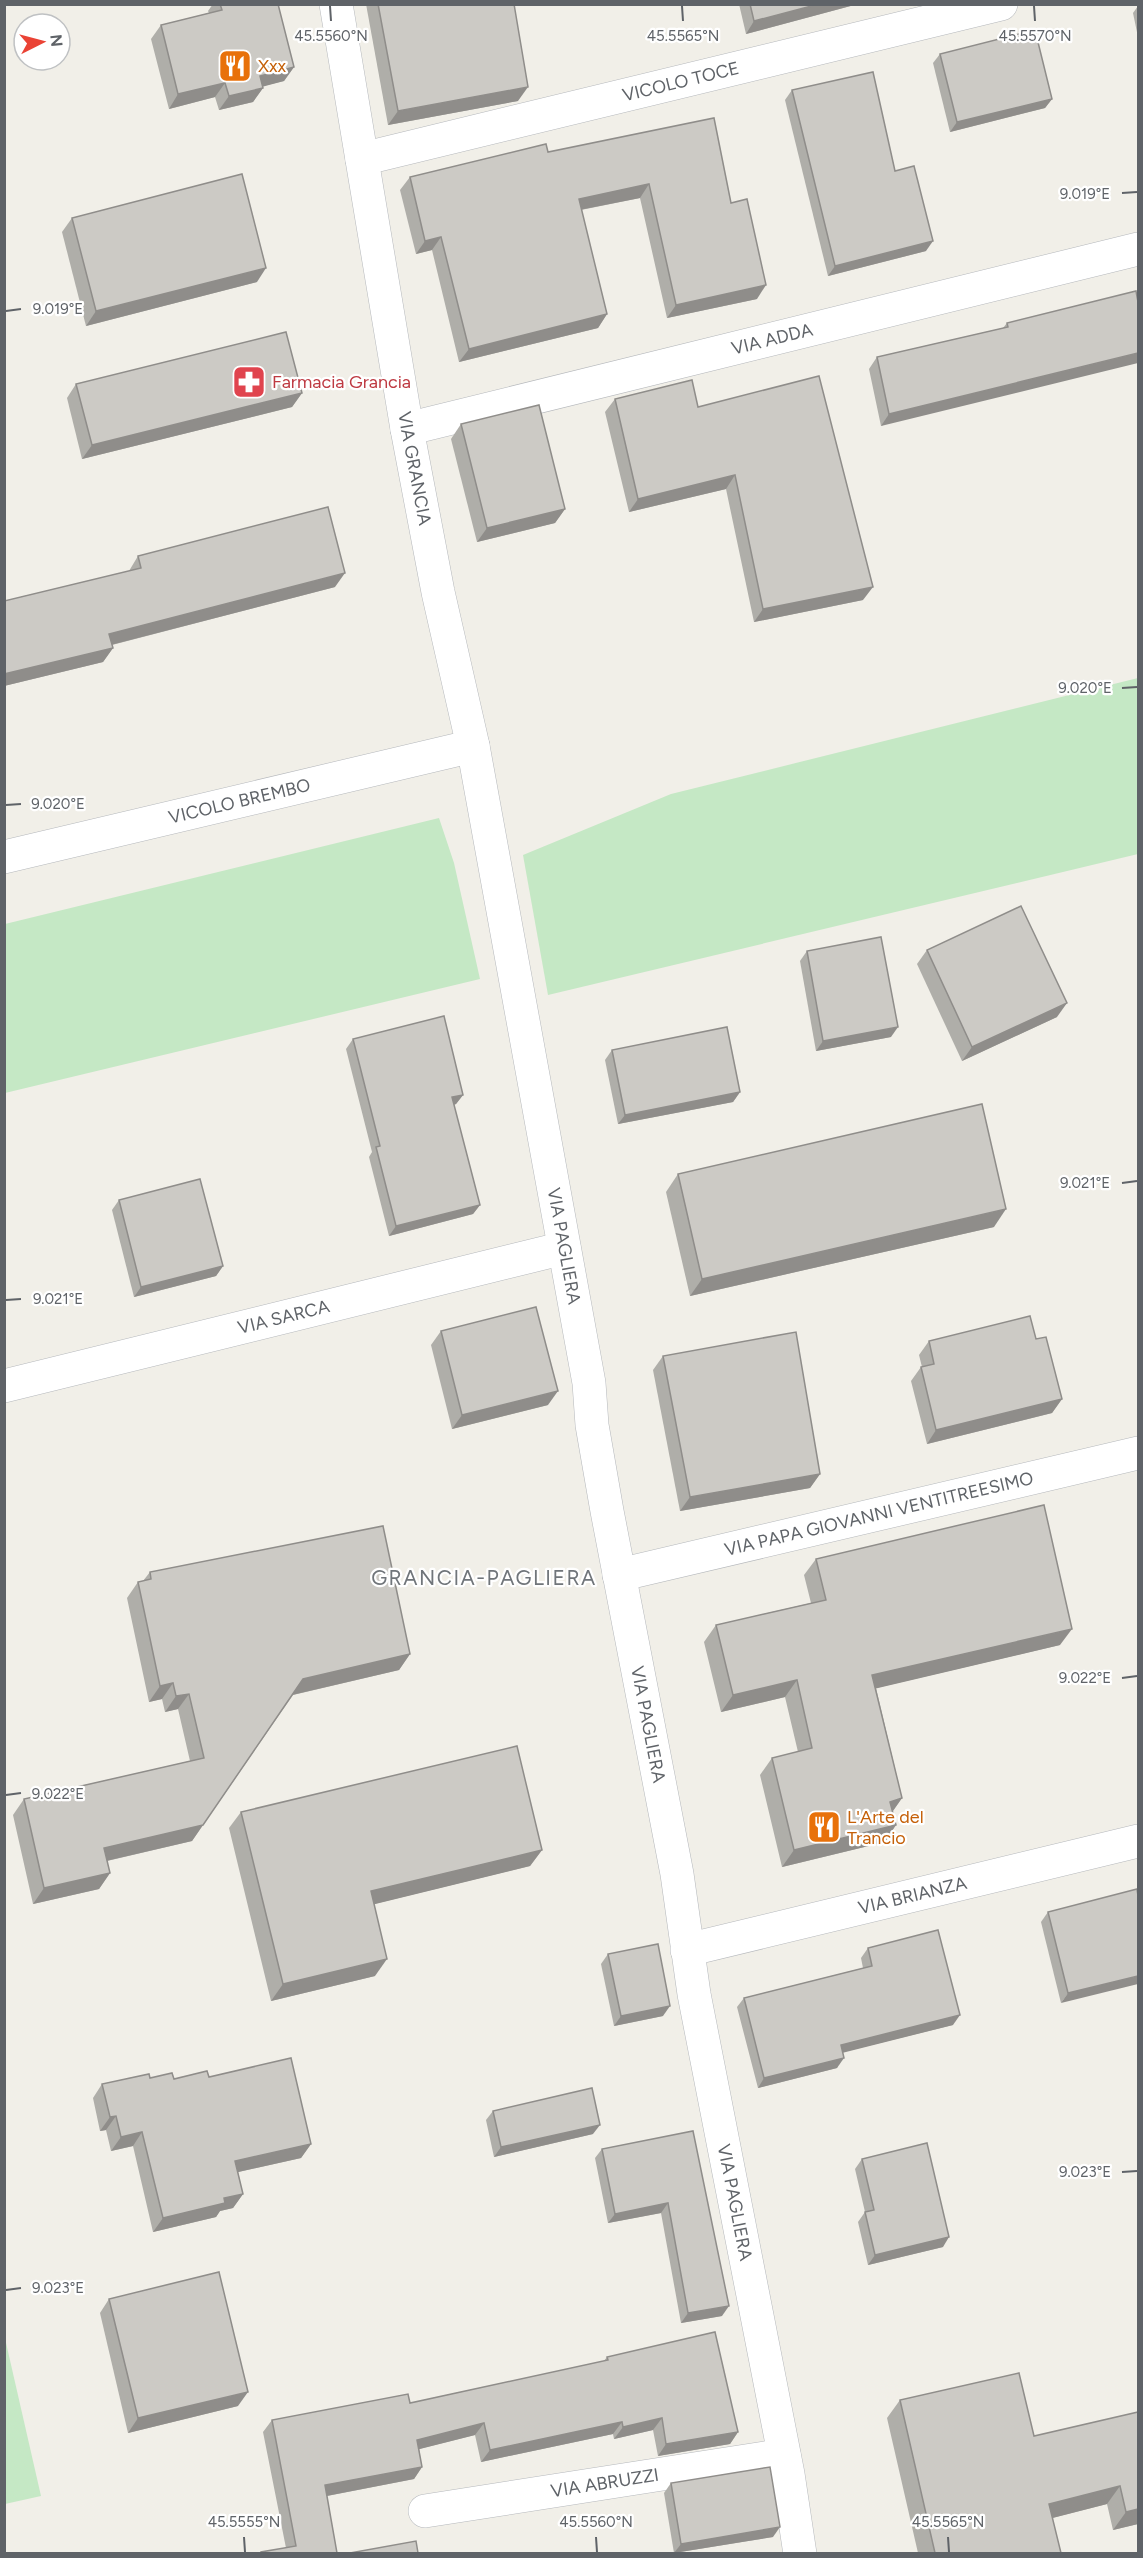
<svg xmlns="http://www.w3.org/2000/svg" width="1143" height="2558" viewBox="0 0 1143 2558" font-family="Figtree,sans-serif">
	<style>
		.green { fill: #c5e8c5 }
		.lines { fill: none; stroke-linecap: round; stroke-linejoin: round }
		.minor-casing { stroke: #b5b8bc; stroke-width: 34 }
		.minor { stroke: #fff; stroke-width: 33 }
		.wall { fill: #afaea9 }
		.shaded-wall { fill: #8f8d8a }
		.building { fill: #cccac5; stroke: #8f8d8a; stroke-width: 1.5 }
		.ticks { fill: none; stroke: #5f6368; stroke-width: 2 }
		.labels { text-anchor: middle; stroke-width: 4.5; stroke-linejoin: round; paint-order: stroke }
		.food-label { font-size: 18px; fill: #c56008; stroke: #fff; text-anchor: start }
		.street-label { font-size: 18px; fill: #5f6368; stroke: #fff }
		.health-label { font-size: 18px; fill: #be3a42; stroke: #fff; text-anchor: start }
		.quarter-label { font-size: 21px; letter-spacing: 1.5px; fill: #70757a; stroke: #fff }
		.ticks-label { font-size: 15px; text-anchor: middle; fill: #5f6368; stroke: #fff; stroke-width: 4.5; stroke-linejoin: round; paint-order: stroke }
	</style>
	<rect width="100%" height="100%" fill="#f1efe8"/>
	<g class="green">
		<path d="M1138 678V854L548 995 523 855 671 794Z"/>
		<path d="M439 818 454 863 480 979 5 1093V924Z"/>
		<path d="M4 2334 41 2496 5 2504H4Z"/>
	</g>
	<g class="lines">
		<defs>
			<g id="minor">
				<path id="s1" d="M336 4 407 429 438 592 473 746 589 1383 592 1425 607 1511 677 1874 694 1994 788 2474 800 2554"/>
				<path id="s2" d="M362 159 1001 4"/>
				<path id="s3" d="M407 429 1138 249"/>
				<path id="s4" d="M4 857 473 746"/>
				<path id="s5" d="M4 1386 564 1248"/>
				<path id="s6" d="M619 1575 1138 1453"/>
				<path id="s7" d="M687 1950 1138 1841"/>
				<path id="s8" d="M425 2511 784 2455"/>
			</g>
		</defs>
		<use href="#minor" class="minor-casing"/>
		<use href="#minor" class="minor"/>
	</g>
	<g class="wall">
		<path d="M213 4H278L294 67 284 81 263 86V88L253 102 219 110 215 97 169 109 151 39 161 25 209 13 208 11Z"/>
		<path d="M366 4H514L518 101 388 125Z"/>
		<path d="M739 4H858L746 34Z"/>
		<path d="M1138 6V37L1133 13Z"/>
		<path d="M940 54 1052 99 1045 108 950 132 933 63Z"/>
		<path d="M792 90 895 171 926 251 828 276 785 100Z"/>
		<path d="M548 152 731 203 757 299 667 318 640 198 581 210 607 314 598 328 459 362 432 250 416 254 400 190 410 177Z"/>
		<path d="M72 218 257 282 86 326 62 232Z"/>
		<path d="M1138 302 881 426 869 369 877 357 1003 328 1007 323Z"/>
		<path d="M76 384 302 393 292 407 82 459 67 398Z"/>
		<path d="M615 399 698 407 863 600 754 622 726 489 629 512 605 412Z"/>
		<path d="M461 424 565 509 555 523 477 542 451 439Z"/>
		<path d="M138 556 335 587 112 645 113 648 103 662 4 686V601L129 571Z"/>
		<path d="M927 950 1057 1017 962 1061 917 964Z"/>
		<path d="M807 951 891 1037 816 1051 800 961Z"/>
		<path d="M353 1039 463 1095 456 1104 454 1105 480 1205 473 1214 389 1236 369 1157 372 1152 346 1049Z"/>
		<path d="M612 1050 740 1092 733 1102 618 1124 605 1060Z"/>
		<path d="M678 1174 994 1227 690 1296 666 1192Z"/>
		<path d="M119 1200 223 1266 216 1276 134 1297 112 1210Z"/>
		<path d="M441 1331 548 1405 452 1429 431 1345Z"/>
		<path d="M1036 1339 1062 1399 1052 1413 927 1444 911 1381 921 1367H922L919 1355 929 1341Z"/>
		<path d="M663 1356 820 1474 810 1488 680 1511 653 1370Z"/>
		<path d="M816 1559 1060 1645 876 1688 902 1798 893 1811 885 1842 782 1867 760 1775 772 1758 798 1752 785 1697 721 1712 704 1642 716 1625 811 1603 804 1575Z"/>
		<path d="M150 1572 410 1654 399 1670 293 1695 192 1841 107 1861 110 1873 99 1889 33 1904 13 1815 24 1799 190 1761 178 1709 165 1712 162 1699 149 1702 127 1598 138 1582 143 1581Z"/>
		<path d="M241 1812 542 1850 530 1866 374 1904 375 1976 271 2001 229 1828Z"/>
		<path d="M1138 1896 1061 2003 1041 1922 1048 1912Z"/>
		<path d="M868 1948 953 2025 843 2052 837 2068 758 2088 737 2007 744 1998 863 1968 861 1958Z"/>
		<path d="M608 1954 663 2016 614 2026 601 1964Z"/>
		<path d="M209 2077 311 2144 301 2158 238 2172 243 2194 233 2208 220 2211 216 2217 153 2232 133 2146 111 2151 106 2130 100 2131 93 2098 102 2084 150 2078 174 2079Z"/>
		<path d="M493 2111 593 2134 494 2157 486 2120Z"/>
		<path d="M693 2131 722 2316 681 2323 661 2213 608 2223 595 2158 602 2149Z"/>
		<path d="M862 2159 943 2247 868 2265 858 2222 865 2212 855 2169Z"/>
		<path d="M109 2299 238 2406 128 2433 100 2313Z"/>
		<path d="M607 2357 738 2432 730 2444 658 2456 653 2430 614 2439 613 2434 481 2462 475 2435 419 2449 422 2467 414 2479 327 2496 337 2553H260L261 2552 286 2548 263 2432 272 2420 410 2403 604 2361Z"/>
		<path d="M900 2400 1034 2436 1138 2412V2524L1113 2530 1107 2504 1052 2518 1061 2553H918L887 2418Z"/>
		<path d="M671 2483 773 2537 674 2553 664 2493Z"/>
	</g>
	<g class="shaded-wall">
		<path d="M819 4H858L746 34 754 21Z"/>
		<path d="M294 67 284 81 250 90 260 76Z"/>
		<path d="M225 83 215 97 169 109 178 94Z"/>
		<path d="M528 87 518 101 388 125 398 111Z"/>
		<path d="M263 88 253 102 219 110 229 96Z"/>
		<path d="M1052 99 1045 108 950 132 957 122Z"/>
		<path d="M649 184 640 198 569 212 579 199Z"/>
		<path d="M441 237 432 250 416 254 425 241Z"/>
		<path d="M933 241 926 251 828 276 835 266Z"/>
		<path d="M266 268 257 282 86 326 96 311Z"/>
		<path d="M766 285 757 299 667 318 676 305Z"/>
		<path d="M607 314 598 328 459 362 469 349Z"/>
		<path d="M1138 353V363L881 426 889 414Z"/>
		<path d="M302 393 292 407 82 459 92 445Z"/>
		<path d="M735 475 726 489 629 512 638 499Z"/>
		<path d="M565 509 555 523 477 542 487 528Z"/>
		<path d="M345 573 335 587 99 648 109 634Z"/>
		<path d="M873 587 863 600 754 622 763 609Z"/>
		<path d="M113 648 103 662 4 686V674Z"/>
		<path d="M1067 1003 1057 1017 962 1061 972 1047Z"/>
		<path d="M898 1027 891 1037 816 1051 823 1041Z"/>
		<path d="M740 1092 733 1102 618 1124 625 1115Z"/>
		<path d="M463 1095 456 1104 445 1107 452 1097Z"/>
		<path d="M480 1205 473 1214 389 1236 396 1226Z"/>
		<path d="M1006 1209 994 1227 690 1296 702 1279Z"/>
		<path d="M223 1266 216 1276 134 1297 141 1287Z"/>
		<path d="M558 1391 548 1405 452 1429 462 1415Z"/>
		<path d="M1062 1399 1052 1413 927 1444 936 1430Z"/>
		<path d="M820 1474 810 1488 680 1511 690 1497Z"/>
		<path d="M1072 1629 1060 1645 861 1692 872 1675Z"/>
		<path d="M410 1654 399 1670 292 1695 303 1679Z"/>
		<path d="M797 1680 785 1697 721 1712 733 1695Z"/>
		<path d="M173 1683 162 1699 149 1702 160 1686Z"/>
		<path d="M189 1694 178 1709 165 1712 176 1696Z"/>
		<path d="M902 1798 890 1815V1802Z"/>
		<path d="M203 1825 192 1841 93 1864 104 1848Z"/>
		<path d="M896 1825 885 1842 782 1867 794 1850Z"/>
		<path d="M542 1850 530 1866 359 1908 371 1891Z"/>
		<path d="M110 1873 99 1889 33 1904 44 1888Z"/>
		<path d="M387 1959 375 1976 271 2001 283 1984Z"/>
		<path d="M1138 1976V1984L1061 2003 1068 1993Z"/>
		<path d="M670 2006 663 2016 614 2026 621 2016Z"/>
		<path d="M960 2015 953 2025 834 2055 841 2045Z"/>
		<path d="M844 2058 837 2068 758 2088 764 2078Z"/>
		<path d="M116 2116 106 2130 100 2131 110 2117Z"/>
		<path d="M600 2125 593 2134 494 2157 501 2147Z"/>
		<path d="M142 2132 133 2146 111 2151 121 2137Z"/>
		<path d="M311 2144 301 2158 225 2175 235 2161Z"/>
		<path d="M243 2194 233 2208 220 2211 216 2217 153 2232 163 2218 224 2198Z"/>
		<path d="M668 2203 661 2213 608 2223 615 2214Z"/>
		<path d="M949 2237 943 2247 868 2265 875 2255Z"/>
		<path d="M729 2306 722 2316 681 2323 688 2313Z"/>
		<path d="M248 2392 238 2406 128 2433 138 2418Z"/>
		<path d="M662 2418 653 2430 614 2439 623 2427Z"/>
		<path d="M622 2422 613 2434 481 2462 490 2450Z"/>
		<path d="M484 2423 475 2435 408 2452 417 2440Z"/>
		<path d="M738 2432 730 2444 658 2456 666 2444Z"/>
		<path d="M422 2467 414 2479 316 2498 325 2485Z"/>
		<path d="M1120 2486 1107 2504 1037 2522 1049 2504Z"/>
		<path d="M1138 2509V2524L1113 2530 1126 2512Z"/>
		<path d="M780 2527 773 2537 674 2553 681 2544Z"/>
	</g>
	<g class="building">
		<path d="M220 4H278L294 67 260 76 263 88 229 96 225 83 178 94 161 25 222 10Z"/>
		<path d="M378 4H514L528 87 398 111Z"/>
		<path d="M750 4H819L754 21Z"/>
		<path d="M1035 30 1052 99 957 122 940 54Z"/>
		<path d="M873 72 895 171 914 166 933 241 835 266 792 90Z"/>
		<path d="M714 118 731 203 747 199 766 285 676 305 649 184 579 199 607 314 469 349 441 237 425 241 410 177 546 144 548 152Z"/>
		<path d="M242 174 266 268 96 311 72 218Z"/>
		<path d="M1136 291 1138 302V353L889 414 877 357 1008 327 1007 323Z"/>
		<path d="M286 332 302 393 92 445 76 384Z"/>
		<path d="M819 376 873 587 763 609 735 475 638 499 615 399 692 380 698 407Z"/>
		<path d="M539 405 565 509 487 528 461 424Z"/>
		<path d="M328 507 345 573 109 634 113 648 4 674V601L141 568 138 556Z"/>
		<path d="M1021 906 1067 1003 972 1047 927 950Z"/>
		<path d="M881 937 898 1027 823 1041 807 951Z"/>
		<path d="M444 1016 463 1095 452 1097 480 1205 396 1226 376 1147 380 1146 353 1039Z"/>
		<path d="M727 1027 740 1092 625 1115 612 1050Z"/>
		<path d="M982 1104 1006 1209 702 1279 678 1174Z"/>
		<path d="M200 1179 223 1266 141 1287 119 1200Z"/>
		<path d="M536 1307 558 1391 462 1415 441 1331Z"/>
		<path d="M1030 1316 1036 1339 1046 1337 1062 1399 936 1430 921 1367 934 1364 929 1341Z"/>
		<path d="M796 1332 820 1474 690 1497 663 1356Z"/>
		<path d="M1044 1505 1072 1629 872 1675 902 1798 890 1802 896 1825 794 1850 772 1758 812 1748 797 1680 733 1695 716 1625 826 1600 816 1559Z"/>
		<path d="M383 1526 410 1654 303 1679 203 1825 104 1848 110 1873 44 1888 24 1799 204 1758 189 1694 176 1696 173 1683 160 1686 138 1582 151 1579 150 1572Z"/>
		<path d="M517 1746 542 1850 371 1891 387 1959 283 1984 241 1812Z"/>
		<path d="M1137 1889 1138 1896V1976L1068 1993 1048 1912Z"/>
		<path d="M938 1930 960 2015 841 2045 844 2058 764 2078 744 1998 872 1966 868 1948Z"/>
		<path d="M658 1944 670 2006 621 2016 608 1954Z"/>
		<path d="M291 2058 311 2144 235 2161 243 2194 224 2198 225 2203 163 2218 142 2132 121 2137 116 2116 110 2117 102 2084 149 2074 150 2078 172 2073 174 2079 207 2071 209 2077Z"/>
		<path d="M592 2088 600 2125 501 2147 493 2111Z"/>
		<path d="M693 2131 729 2306 688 2313 668 2203 615 2214 602 2149Z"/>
		<path d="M927 2143 949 2237 875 2255 865 2212 874 2210 862 2159Z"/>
		<path d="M219 2272 248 2392 138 2418 109 2299Z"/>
		<path d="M715 2332 738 2432 666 2444 662 2418 623 2427 622 2422 490 2450 484 2423 417 2440 422 2467 325 2485 337 2553H261V2552L296 2546 272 2420 408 2394 410 2403 608 2360 607 2357Z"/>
		<path d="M1019 2373 1034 2436 1138 2412V2509L1126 2512 1120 2486 1049 2504 1061 2553H935L900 2400Z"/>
		<path d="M770 2467 780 2527 681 2544 671 2483Z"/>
		<path d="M416 2541 418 2553H350Z"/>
	</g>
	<path class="ticks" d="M330 6 331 21M682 6 683 21M1034 6 1035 21M1122 193 1137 192M6 311 21 309M1122 688 1137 687M6 805 21 804M1122 1183 1137 1181M6 1300 21 1299M1122 1678 1137 1676M6 1795 21 1793M1122 2172 1137 2171M6 2290 21 2288M244 2537 245 2552M596 2537 597 2552M948 2537 949 2552"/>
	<defs>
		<symbol id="restaurant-square" viewBox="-11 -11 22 22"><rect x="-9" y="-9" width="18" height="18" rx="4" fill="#e8710a" stroke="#fff"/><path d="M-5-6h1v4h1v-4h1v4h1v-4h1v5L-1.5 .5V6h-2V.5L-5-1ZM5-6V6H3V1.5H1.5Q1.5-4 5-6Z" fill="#fff"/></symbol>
		<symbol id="pharmacy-square" viewBox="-11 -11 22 22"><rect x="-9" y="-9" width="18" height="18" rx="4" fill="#e0444e" stroke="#fff"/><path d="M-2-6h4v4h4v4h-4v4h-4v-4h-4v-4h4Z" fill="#fff"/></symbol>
	</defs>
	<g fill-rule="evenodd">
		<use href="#restaurant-square" x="216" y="47" width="38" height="38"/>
		<use href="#pharmacy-square" x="230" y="363" width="38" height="38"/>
		<use href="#restaurant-square" x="805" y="1808" width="38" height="38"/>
	</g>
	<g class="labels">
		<g class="food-label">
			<text x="258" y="72">Xxx</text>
			<text x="847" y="1823">L'Arte del<tspan x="847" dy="21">Trancio</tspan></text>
		</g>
		<g class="street-label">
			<text dy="6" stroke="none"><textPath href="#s2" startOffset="328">VICOLO TOCE</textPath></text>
			<text dy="6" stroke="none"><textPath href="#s3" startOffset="376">VIA ADDA</textPath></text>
			<text dy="6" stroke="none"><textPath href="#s1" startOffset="471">VIA GRANCIA</textPath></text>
			<text dy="6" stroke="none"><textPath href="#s4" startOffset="242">VICOLO BREMBO</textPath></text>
			<text dy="6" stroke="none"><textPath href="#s1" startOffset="1263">VIA PAGLIERA</textPath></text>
			<text dy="6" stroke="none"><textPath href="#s5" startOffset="288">VIA SARCA</textPath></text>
			<text dy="6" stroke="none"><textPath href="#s6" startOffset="267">VIA PAPA GIOVANNI VENTITREESIMO</textPath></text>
			<text dy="6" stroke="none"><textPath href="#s1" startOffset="1749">VIA PAGLIERA</textPath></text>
			<text dy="6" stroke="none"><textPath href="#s7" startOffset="232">VIA BRIANZA</textPath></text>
			<text dy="6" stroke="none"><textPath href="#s1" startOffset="2235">VIA PAGLIERA</textPath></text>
			<text dy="6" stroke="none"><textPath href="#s8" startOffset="182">VIA ABRUZZI</textPath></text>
		</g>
		<g class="health-label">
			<text x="272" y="388">Farmacia Grancia</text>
		</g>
		<g class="quarter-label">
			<text x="484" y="1585">GRANCIA-PAGLIERA</text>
		</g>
	</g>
	<g class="ticks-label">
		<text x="331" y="41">45.5560°N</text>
		<text x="683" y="41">45.5565°N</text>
		<text x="1035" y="41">45.5570°N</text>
		<text x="1085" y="199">9.019°E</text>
		<text x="58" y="314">9.019°E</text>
		<text x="1085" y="693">9.020°E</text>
		<text x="58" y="809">9.020°E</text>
		<text x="1085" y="1188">9.021°E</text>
		<text x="58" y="1304">9.021°E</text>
		<text x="1085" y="1683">9.022°E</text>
		<text x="58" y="1799">9.022°E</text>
		<text x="1085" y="2177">9.023°E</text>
		<text x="58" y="2293">9.023°E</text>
		<text x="244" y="2527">45.5555°N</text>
		<text x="596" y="2527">45.5560°N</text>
		<text x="948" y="2527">45.5565°N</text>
	</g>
	<rect width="1143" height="2558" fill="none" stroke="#5f6368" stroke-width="12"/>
	<g transform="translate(42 42) rotate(84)"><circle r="28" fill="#ffffff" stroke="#bfc1c3" stroke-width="1.5"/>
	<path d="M0-4.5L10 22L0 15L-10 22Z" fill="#ea4335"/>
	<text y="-9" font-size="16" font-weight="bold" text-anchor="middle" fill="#5f6368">N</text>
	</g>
</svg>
